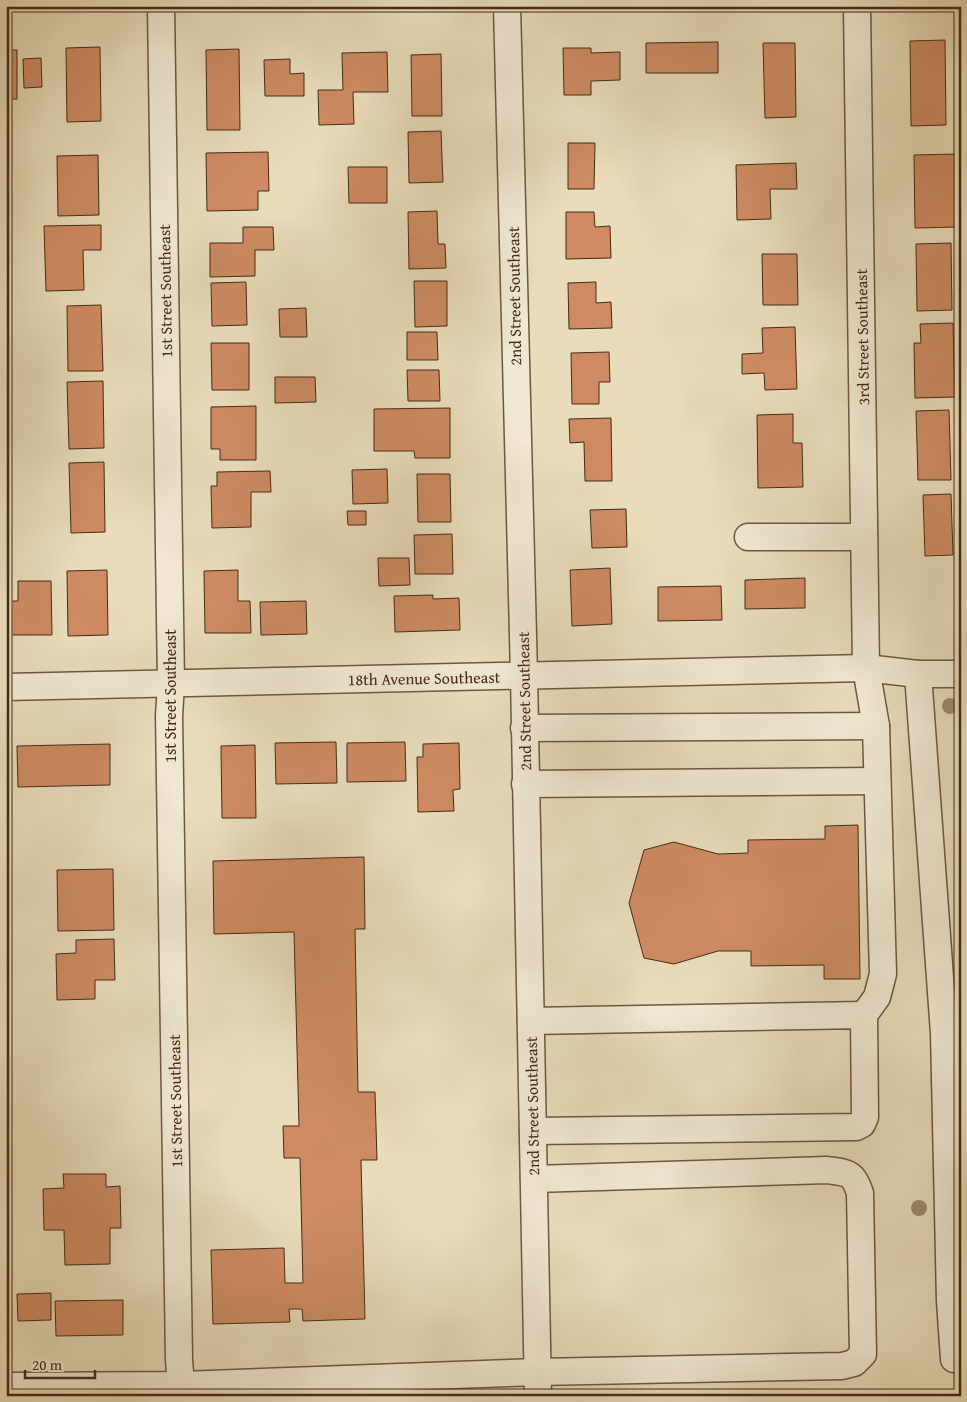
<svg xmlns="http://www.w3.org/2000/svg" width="967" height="1402" viewBox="0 0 967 1402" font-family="'Gentium Book Plus',serif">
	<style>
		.building { fill: #ce8b63; stroke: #472b14 }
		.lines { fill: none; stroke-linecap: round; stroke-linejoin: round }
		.minor-casing { stroke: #6f573e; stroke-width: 29 }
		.minor { stroke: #f0e8d2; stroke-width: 26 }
		.tree { fill: #9c8b6c }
		.labels { text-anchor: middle; stroke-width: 5; stroke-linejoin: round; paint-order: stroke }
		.street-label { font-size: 16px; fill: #472b14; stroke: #f0e8d2 }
	</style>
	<rect width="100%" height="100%" fill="#e8dcba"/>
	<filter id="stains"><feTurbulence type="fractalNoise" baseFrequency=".004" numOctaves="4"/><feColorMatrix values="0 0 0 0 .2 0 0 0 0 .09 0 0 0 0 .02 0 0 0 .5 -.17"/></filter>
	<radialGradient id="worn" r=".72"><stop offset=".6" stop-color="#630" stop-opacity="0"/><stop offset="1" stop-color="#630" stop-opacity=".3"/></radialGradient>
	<g class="building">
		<path d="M945 40 946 125 911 126 910 41Z"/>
		<path d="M718 42V73H646V43Z"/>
		<path d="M763 43H795L796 117 765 118Z"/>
		<path d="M100 47 101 121 67 122 66 48Z"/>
		<path d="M563 48H591V53L620 52V80L591 81V95H564Z"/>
		<path d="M239 49 240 130H207L206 50Z"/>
		<rect x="6" y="50" width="11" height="49"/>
		<path d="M387 52 388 92H353L354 124 319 125 318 90H343L342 53Z"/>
		<path d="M441 54 442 116H412L411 55Z"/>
		<path d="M41 58 42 87 24 88 23 59Z"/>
		<path d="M290 59V74L304 73V96H265L264 60Z"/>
		<path d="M441 131 443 182 409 183 408 132Z"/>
		<path d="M568 143H595L594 189H568Z"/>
		<path d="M268 152 269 191H258V210L207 211 206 153Z"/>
		<path d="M956 154 958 227 915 228 914 155Z"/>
		<path d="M98 155 99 215 58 216 57 156Z"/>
		<path d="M796 163 797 189H770L771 219 737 220 736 165Z"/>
		<path d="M348 167H387V203H349Z"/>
		<path d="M437 211 438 244H445L446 268 409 269 408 212Z"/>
		<path d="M566 212H594L595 227 610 226 611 258 566 259Z"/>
		<path d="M101 225V250H83L84 290 46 291 44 226Z"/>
		<path d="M243 227H273L274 250H255V276L210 277V243H243Z"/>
		<path d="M951 243 952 310 917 311 916 244Z"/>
		<path d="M762 254H797L798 305H763Z"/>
		<path d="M414 281H447V326L415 327Z"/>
		<path d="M246 282 247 325 212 326 211 283Z"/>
		<path d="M596 282V303L611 302 612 328 569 329 568 283Z"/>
		<path d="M101 305 103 371H68L67 306Z"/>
		<path d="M306 308 307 337H280L279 309Z"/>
		<path d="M953 323 955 397 915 398 914 343H921L920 324Z"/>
		<path d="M795 327 797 389 765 390 764 373 742 374V354L763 353 762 328Z"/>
		<path d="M407 332H437L438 360H407Z"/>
		<path d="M211 343H249V390H212Z"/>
		<path d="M609 352 610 382H599V404H572L571 353Z"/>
		<path d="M407 370H439L440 401H408Z"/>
		<path d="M275 377H315L316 402 275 403Z"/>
		<path d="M103 381 104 448 69 449 67 382Z"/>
		<path d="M256 406V460H220V449H211V407Z"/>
		<path d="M450 408V458H415L414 451H374V409Z"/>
		<path d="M949 410 951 480H918L916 411Z"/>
		<path d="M793 414V443H802L803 487 758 488 757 415Z"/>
		<path d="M611 418 612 481H585L584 442 570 443 569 419Z"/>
		<path d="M104 462 105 532 71 533 69 463Z"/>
		<path d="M387 469 388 503 353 504 352 470Z"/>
		<path d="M270 471 271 492H251V527L212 528 211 486H217V472Z"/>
		<path d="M417 474H450L451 522H418Z"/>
		<path d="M951 494 953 555 925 556 923 495Z"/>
		<path d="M626 509 627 547 592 548 590 510Z"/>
		<path d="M347 511H366V525H348Z"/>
		<path d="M452 534 453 574H415L414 535Z"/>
		<path d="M378 558H409L410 585 379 586Z"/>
		<path d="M610 568 612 624 572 626 570 570Z"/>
		<path d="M107 570 108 635 68 636 67 571Z"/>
		<path d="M238 570V601H250L251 633H205L204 571Z"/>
		<path d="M805 578V608L745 609V580Z"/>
		<path d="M18 581H51L52 635H6V601H18Z"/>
		<path d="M721 586 722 620 658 621V587Z"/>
		<path d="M433 595V599L459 598 460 630 395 632 394 596Z"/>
		<path d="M306 601 307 634 261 635 260 602Z"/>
		<path d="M336 742 337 783 276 784 275 743Z"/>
		<path d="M405 742 406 781 347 782V743Z"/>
		<path d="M459 743 460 789 453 790 454 811 418 812 417 757H423V744Z"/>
		<path d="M110 744V785L18 787 17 746Z"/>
		<path d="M255 745 256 818H222L221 746Z"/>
		<path d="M957 753H961V821H958Z"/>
		<path d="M858 825 860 979H824V965L751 966V951H718L674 964 644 958 629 903 644 850 674 842 718 854 748 853V840L825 839V826Z"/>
		<path d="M364 857 365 929H355L358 1092H375L377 1160H361L365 1319 303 1321 302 1309H289L290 1322 213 1324 211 1250 284 1248 285 1283H303L300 1158H284L283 1126H299L294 932 214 934 213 861Z"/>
		<path d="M113 869 114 930 58 931 57 870Z"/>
		<path d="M114 939 115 980H95V999L57 1000 56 954 76 953V940Z"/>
		<path d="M63 1174H106V1187L120 1186 121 1228H110V1264L65 1265 64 1230H44L43 1189 64 1188Z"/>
		<path d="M51 1293V1320L18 1321 17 1294Z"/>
		<path d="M123 1300V1335L56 1336 55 1301Z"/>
	</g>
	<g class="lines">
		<defs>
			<g id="minor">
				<path d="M161 6 171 684 169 716 179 1360 181 1385"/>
				<path d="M507 6 524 675 538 1396"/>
				<path d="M857 6 866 668 876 726 883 974 877 997 864 1015"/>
				<path d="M748 537H864"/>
				<path d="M918 674 944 1033 950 1301 954 1359H961"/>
				<path d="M6 687 866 668 918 674H961"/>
				<path d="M524 728 876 726"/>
				<path d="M525 784 876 781"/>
				<path d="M531 1021 864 1015 865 1117 862 1124 856 1127 533 1131"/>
				<path d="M6 1386 181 1385 538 1372 842 1366 854 1363 863 1354 860 1193C853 1172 848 1173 827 1170L534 1179"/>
			</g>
		</defs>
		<use href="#minor" class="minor-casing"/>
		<use href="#minor" class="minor"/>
	</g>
	<g class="tree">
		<circle cx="950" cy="706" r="8"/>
		<circle cx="919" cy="1208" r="8"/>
	</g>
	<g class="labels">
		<g class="street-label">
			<text transform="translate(165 291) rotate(-91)" y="6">1st Street Southeast</text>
			<text transform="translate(514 296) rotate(-91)" y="6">2nd Street Southeast</text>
			<text transform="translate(862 337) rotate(-91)" y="6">3rd Street Southeast</text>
			<text transform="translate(424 678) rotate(-1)" y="6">18th Avenue Southeast</text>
			<text transform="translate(170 696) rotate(-90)" y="6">1st Street Southeast</text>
			<text transform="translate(524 701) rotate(-91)" y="6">2nd Street Southeast</text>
			<text transform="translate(175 1101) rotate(-91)" y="6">1st Street Southeast</text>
			<text transform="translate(532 1106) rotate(-91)" y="6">2nd Street Southeast</text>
		</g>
	</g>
	<rect width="967" height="1402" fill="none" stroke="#e8dcba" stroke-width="25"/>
	<rect x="8" y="8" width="952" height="1387" fill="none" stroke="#472b14" stroke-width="2.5"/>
	<rect x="12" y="12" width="942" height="1377" fill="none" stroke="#472b14"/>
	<path d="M25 1370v8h70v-8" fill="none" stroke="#472b14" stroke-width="2.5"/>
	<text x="32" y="1370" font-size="15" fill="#472b14" stroke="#f0e8d2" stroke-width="4" paint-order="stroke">20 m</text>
	<rect width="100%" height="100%" filter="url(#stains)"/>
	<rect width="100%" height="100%" fill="url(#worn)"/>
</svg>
